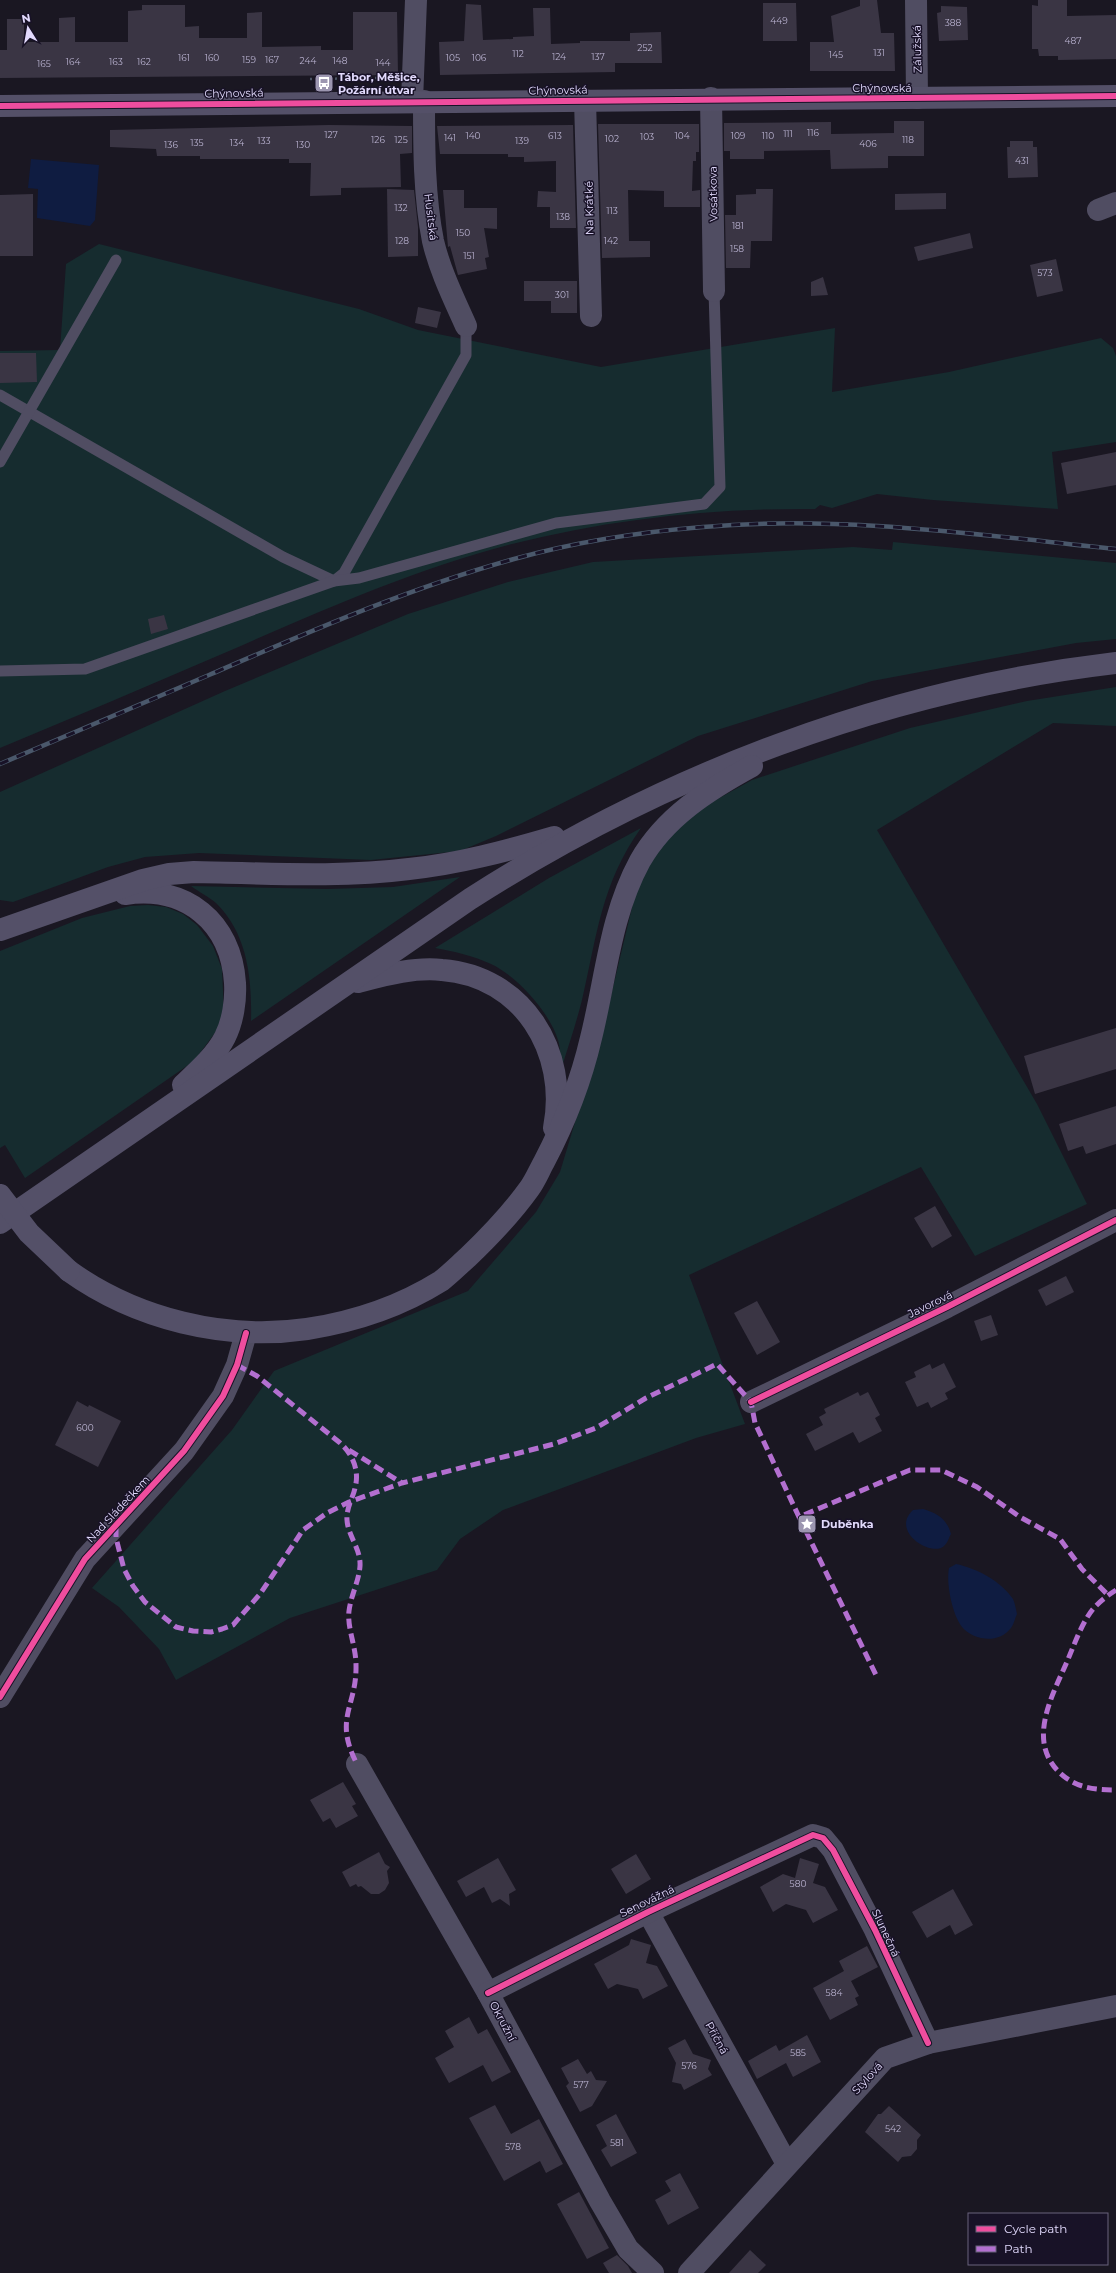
<svg xmlns="http://www.w3.org/2000/svg" width="1116" height="2273" viewBox="0 0 1116 2273" font-family="Montserrat,sans-serif">
	<style>
		.green { fill: #162c2f }
		.water { fill: #0f1c41 }
		.building { fill: #3a3544 }
		.lines { fill: none; stroke-linecap: round; stroke-linejoin: round }
		.path { stroke: #4b5463; stroke-width: 2.5; stroke-dasharray: 2 3; stroke-linecap: butt }
		.lane { stroke: #504d62; stroke-width: 11 }
		.street { stroke: #504d62; stroke-width: 22 }
		.secondary { stroke: #545068; stroke-width: 22 }
		.rail-casing { stroke: #4a586b; stroke-width: 4.5 }
		.rail { stroke: #181227; stroke-width: 3; stroke-dasharray: 9; stroke-linecap: butt }
		.secondary-bridge { stroke: #545068; stroke-width: 22 }
		.quiet { stroke: #b36fd0; stroke-width: 5; stroke-dasharray: 10 5; stroke-linecap: butt }
		.cycleway-casing { stroke: #181227; stroke-width: 8 }
		.cycleway { stroke: #ef4d9e; stroke-width: 6 }
		.labels { text-anchor: middle; stroke-width: 3; stroke-linejoin: round; paint-order: stroke }
		.number-label { font-size: 9px; fill: #b8b1cf }
		.street-label { font-size: 11px; fill: #e2dafd; stroke: #181227 }
		.poi-label { font-size: 11px; font-weight: bold; fill: #e2dafd; stroke: #181227; text-anchor: start }
	</style>
	<rect width="100%" height="100%" fill="#1a1722"/>
	<g class="green">
		<path d="M99 244 359 309 418 330 601 367 835 328 832 392 949 372 1101 338 1113 348 1116 356V442L1052 452 1058 509 933 500 877 494 832 508 820 505 815 509C713 508 611 519 512 544 412 570 316 613 222 654 148 686 74 717 0 748V351L60 350 66 264Z"/>
		<path d="M893 542 1116 563V639L1076 643 872 681 698 736 496 836 460 851 371 860 199 853 145 857 108 867 13 902 0 900V792L225 691 408 614 508 582 593 562 853 547 892 550Z"/>
		<path d="M1116 687V726L1053 723 877 830 1037 1104 1087 1204 975 1256 921 1167 689 1275 745 1424 696 1438 503 1510 460 1539 437 1570 290 1618 176 1680 159 1649 119 1607 92 1588 232 1430 274 1371 468 1291 536 1212 560 1172 603 1029 635 895 650 864 665 841 703 807 752 780 910 728 1027 701Z"/>
		<path d="M641 828C601 884 597 936 582 1000 576 1024 568 1047 561 1070 560 1061 561 1049 558 1040 550 1013 517 976 491 964 474 956 453 951 435 948L549 878Z"/>
		<path d="M460 877 251 1021C252 980 248 934 216 903 209 897 199 892 191 886L328 889 393 887Z"/>
		<path d="M148 905 166 907 183 914 197 925 213 946 222 969 224 1014 217 1030 194 1061 25 1178 5 1145 0 1148V951L82 918 130 906Z"/>
	</g>
	<g class="water">
		<path d="M31 159 99 165 95 220 90 226 37 218 38 189 28 188Z"/>
		<path d="M923 1509C937 1513 947 1519 951 1534 949 1537 948 1542 945 1545 934 1559 889 1532 913 1510Z"/>
		<path d="M956 1564C976 1568 1001 1581 1013 1599 1015 1603 1016 1610 1017 1614 1015 1618 1014 1624 1011 1628 999 1644 974 1641 962 1627 952 1614 946 1583 949 1568Z"/>
	</g>
	<g class="building">
		<path d="M860 0H877L881 33H894L895 71H810V42H834L831 16 860 6Z"/>
		<path d="M1038 0H1067V16L1116 15V59L1058 60V56H1039L1038 49H1032V5L1038 6Z"/>
		<path d="M763 3H796L797 41H763Z"/>
		<path d="M466 4 481 5 483 40 513 39V37L534 36 533 8H550L551 44 580 43V41H630V33L661 32 662 63H615V72L440 75 439 42 464 41Z"/>
		<path d="M142 5H185V27L199 26V38H247V13L262 12V47L321 46V50H353V12H397L398 75 0 78V50H7V19H24V42H59V18L75 17V42H128V11L142 10Z"/>
		<path d="M941 6 967 7 968 40 939 41 937 13 941 12Z"/>
		<path d="M894 121H924V156H888V168L831 169 830 150 764 151V159H730V151H724V123L831 122V134L894 133Z"/>
		<path d="M598 124H699V152H696V161H693L692 191 700 190V207H664V191L628 190 629 241H650V257L602 258Z"/>
		<path d="M329 125 412 126V153L400 154 401 187 341 188V195L310 196 311 163H289V159H200V156H157L156 149 110 147V130Z"/>
		<path d="M573 125 576 228H550V207H537L538 191 556 192V161L524 162V157H508V154H440L437 126Z"/>
		<path d="M1010 141H1033V147H1037L1038 177 1008 178 1007 147H1010Z"/>
		<path d="M387 189 414 190 418 227V256L388 257Z"/>
		<path d="M756 189H773L772 241H751L750 268H726L725 215H736V195L756 194Z"/>
		<path d="M443 190H464V208H497V229L484 228 489 257 485 258 487 269 458 275 450 246 448 247Z"/>
		<path d="M946 193V209L895 210V194Z"/>
		<path d="M33 194V256H0V195Z"/>
		<path d="M970 233 973 248 918 261 914 247Z"/>
		<path d="M1056 259 1063 291 1037 297 1030 265Z"/>
		<path d="M823 277 828 295 811 296V282Z"/>
		<path d="M524 281H577V313H551V301H524Z"/>
		<path d="M418 307 441 312 437 328 415 323Z"/>
		<path d="M0 353H36L37 382 0 383Z"/>
		<path d="M1116 452V485L1067 494 1061 463Z"/>
		<path d="M164 615 168 629 151 634 148 619Z"/>
		<path d="M1116 1028V1069L1035 1094 1024 1056Z"/>
		<path d="M1116 1106V1144L1086 1154 1083 1146 1068 1151 1059 1124Z"/>
		<path d="M935 1206 952 1236 932 1248 914 1218Z"/>
		<path d="M1066 1276 1074 1292 1046 1306 1038 1290Z"/>
		<path d="M757 1301 780 1342 757 1355 734 1313Z"/>
		<path d="M991 1315 998 1335 981 1341 974 1321Z"/>
		<path d="M944 1363 956 1387 945 1393 948 1399 931 1408 928 1402 917 1407 905 1382 916 1377 914 1372 930 1364 932 1369Z"/>
		<path d="M858 1392 860 1396 868 1392 880 1415 875 1418 882 1431 859 1443 853 1432 815 1451 806 1434 823 1425 819 1417 826 1413 824 1409Z"/>
		<path d="M77 1401 88 1407 89 1405 121 1421 98 1467 55 1445Z"/>
		<path d="M343 1782 356 1804 352 1806 358 1816 336 1828 330 1818 323 1822 310 1800Z"/>
		<path d="M379 1852 385 1864 390 1867 387 1871 389 1883 385 1890 379 1894H371L361 1886 358 1887 356 1884 350 1887 342 1872Z"/>
		<path d="M636 1854 651 1879 626 1894 611 1869Z"/>
		<path d="M498 1858 516 1890 509 1894 510 1906 500 1899 492 1903 484 1887 466 1897 457 1881Z"/>
		<path d="M800 1858 819 1864 813 1883 825 1887 838 1910 813 1923 806 1910 786 1904 773 1912 760 1887 783 1874 795 1878Z"/>
		<path d="M953 1889 973 1925 955 1935 950 1925 927 1938 912 1912Z"/>
		<path d="M631 1939 651 1945 646 1963 657 1966 668 1986 643 1999 638 1989 617 1984 608 1989 594 1964 629 1945Z"/>
		<path d="M867 1946 878 1967 851 1981 859 1996 855 1998 858 2005 830 2020 813 1988 844 1971 839 1961Z"/>
		<path d="M469 2017 478 2034 487 2029 511 2072 492 2082 483 2065 449 2083 435 2058 454 2047 445 2031Z"/>
		<path d="M807 2035 821 2062 793 2077 786 2063 757 2079 748 2061 776 2045 779 2051Z"/>
		<path d="M685 2039 693 2054 711 2060 708 2069 712 2075 684 2090 681 2084 672 2082 676 2063 668 2048Z"/>
		<path d="M578 2059 587 2074 591 2071 596 2080 607 2081 592 2106 580 2112 566 2086 569 2083 561 2068Z"/>
		<path d="M495 2105 511 2134 539 2119 563 2164 546 2173 540 2161 504 2181 469 2118Z"/>
		<path d="M889 2106 921 2135 917 2140V2149L911 2156 902 2157 898 2162 865 2132 878 2114H881Z"/>
		<path d="M616 2114 637 2153 611 2167 601 2150 607 2146 596 2125Z"/>
		<path d="M680 2173 699 2208 668 2225 655 2200 671 2191 665 2181Z"/>
		<path d="M579 2192 609 2248 587 2259 557 2204Z"/>
		<path d="M750 2250 766 2265 758 2273H729Z"/>
		<path d="M617 2255 628 2266 632 2273H609L603 2263Z"/>
	</g>
	<g class="lines">
		<path class="path" d="M310 79 379 78"/>
		<g class="lane">
			<path d="M0 395 283 557 334 581 344 573 466 355V326"/>
			<path d="M0 462 116 260"/>
			<path d="M0 671 85 669 334 581 359 578 556 523 704 504 720 487 714 291"/>
		</g>
		<g class="street">
			<path d="M916 0 917 98"/>
			<path d="M711 98 714 291"/>
			<path d="M585 100 591 316"/>
			<path d="M412 101 416 0"/>
			<path d="M424 101C424 147 424 196 433 241 440 271 454 299 466 326"/>
			<path d="M1098 210 1116 203"/>
			<path d="M751 1402 947 1307 1116 1220"/>
			<path d="M0 1697 85 1559 184 1451 223 1396 237 1365 246 1333"/>
			<path d="M357 1764 488 1993 600 2201 628 2249 653 2273"/>
			<path d="M648 1912 787 2164"/>
			<path d="M488 1993 648 1912 813 1835 823 1838 833 1850 875 1930 928 2043"/>
			<path d="M689 2273 885 2058 928 2043 1116 2006"/>
		</g>
		<g class="secondary">
			<path d="M0 106 1116 96"/>
			<path d="M125 894C186 885 231 922 235 983 236 1000 233 1021 225 1037 216 1055 198 1071 183 1085"/>
			<path d="M0 930 143 880 169 874 194 872C265 873 338 878 409 869 458 864 506 851 554 837"/>
			<path d="M358 982C385 975 414 967 442 970 523 976 569 1052 554 1128"/>
			<path d="M0 1223 470 899C665 774 885 690 1116 663"/>
			<path d="M69 1271C136 1319 225 1341 307 1329 353 1322 401 1306 441 1281 450 1274 459 1265 468 1257 490 1236 511 1214 529 1189 535 1181 539 1171 544 1162 565 1122 581 1081 591 1038 606 978 610 916 640 861 665 817 708 790 752 766"/>
		</g>
		<defs>
			<path id="rail" d="M0 764C70 734 140 705 209 675 309 632 409 588 514 559 575 542 640 532 703 527 841 515 979 535 1116 549"/>
		</defs>
		<use href="#rail" class="rail-casing"/>
		<use href="#rail" class="rail"/>
		<path class="secondary-bridge" d="M0 1195 29 1233 69 1271"/>
		<g class="quiet">
			<path d="M237 1365 257 1376 339 1442C352 1453 360 1470 355 1488 353 1498 346 1508 347 1520 348 1536 361 1549 360 1566 359 1581 351 1595 349 1611 347 1628 356 1646 356 1665 357 1707 333 1718 357 1764"/>
			<path d="M349 1450 402 1483"/>
			<path d="M799 1517 877 1677"/>
			<path d="M116 1527V1538L124 1569 133 1586 145 1602 176 1627 193 1631 211 1632 222 1629 233 1625 260 1594 303 1530 327 1513 349 1502 402 1483 554 1444 596 1428 646 1398 717 1364 751 1402 755 1423 799 1517 910 1470H941L977 1487 1020 1517 1060 1539 1082 1569 1108 1595"/>
			<path d="M1116 1590C1108 1595 1099 1602 1093 1609 1082 1622 1073 1648 1066 1664 1051 1698 1027 1742 1060 1773 1076 1788 1095 1790 1116 1790"/>
		</g>
		<defs>
			<g id="cycleway">
				<path d="M0 106 1116 96"/>
				<path d="M751 1402 947 1307 1116 1220"/>
				<path d="M0 1697 85 1559 184 1451 223 1396 237 1365 246 1333"/>
				<path d="M488 1993 648 1912 813 1835 823 1838 833 1850 875 1930 928 2043"/>
			</g>
		</defs>
		<use href="#cycleway" class="cycleway-casing"/>
		<use href="#cycleway" class="cycleway"/>
	</g>
	<defs>
		<symbol id="bus-square" viewBox="-11 -11 22 22"><rect x="-9" y="-9" width="18" height="18" rx="4" fill="#9c96b0" stroke="#181227"/><path d="M-5-6H5V4H4V6H2V4H-2V6H-4V4H-5ZM-3.5-4V0h7V-4ZM-3.5 1.2v1.5H-2V1.2ZM2 1.2v1.5H3.5V1.2Z" fill="#fff"/></symbol>
		<symbol id="sight-square" viewBox="-11 -11 22 22"><rect x="-9" y="-9" width="18" height="18" rx="4" fill="#9c96b0" stroke="#181227"/><path d="M0-6L1.8-2.2L6-1.7L2.9 1.2L3.7 5.4L0 3.3L-3.7 5.4L-2.9 1.2L-6-1.7L-1.8-2.2Z" fill="#fff"/></symbol>
	</defs>
	<g fill-rule="evenodd">
		<use href="#bus-square" x="313" y="72" width="22" height="22"/>
		<use href="#sight-square" x="796" y="1513" width="22" height="22"/>
	</g>
	<g class="labels">
		<g class="number-label">
			<text x="779" y="24">449</text>
			<text x="953" y="26">388</text>
			<text x="1073" y="44">487</text>
			<text x="645" y="51">252</text>
			<text x="879" y="56">131</text>
			<text x="518" y="57">112</text>
			<text x="836" y="58">145</text>
			<text x="559" y="60">124</text>
			<text x="598" y="60">137</text>
			<text x="184" y="61">161</text>
			<text x="212" y="61">160</text>
			<text x="453" y="61">105</text>
			<text x="479" y="61">106</text>
			<text x="249" y="63">159</text>
			<text x="272" y="63">167</text>
			<text x="308" y="64">244</text>
			<text x="340" y="64">148</text>
			<text x="73" y="65">164</text>
			<text x="116" y="65">163</text>
			<text x="144" y="65">162</text>
			<text x="383" y="66">144</text>
			<text x="44" y="67">165</text>
			<text x="813" y="136">116</text>
			<text x="788" y="137">111</text>
			<text x="331" y="138">127</text>
			<text x="473" y="139">140</text>
			<text x="555" y="139">613</text>
			<text x="682" y="139">104</text>
			<text x="738" y="139">109</text>
			<text x="768" y="139">110</text>
			<text x="647" y="140">103</text>
			<text x="450" y="141">141</text>
			<text x="612" y="142">102</text>
			<text x="378" y="143">126</text>
			<text x="401" y="143">125</text>
			<text x="908" y="143">118</text>
			<text x="264" y="144">133</text>
			<text x="522" y="144">139</text>
			<text x="197" y="146">135</text>
			<text x="237" y="146">134</text>
			<text x="868" y="147">406</text>
			<text x="171" y="148">136</text>
			<text x="303" y="148">130</text>
			<text x="1022" y="164">431</text>
			<text x="401" y="211">132</text>
			<text x="612" y="214">113</text>
			<text x="563" y="220">138</text>
			<text x="738" y="229">181</text>
			<text x="463" y="236">150</text>
			<text x="402" y="244">128</text>
			<text x="611" y="244">142</text>
			<text x="737" y="252">158</text>
			<text x="469" y="259">151</text>
			<text x="1045" y="276">573</text>
			<text x="562" y="298">301</text>
			<text x="85" y="1431">600</text>
			<text x="798" y="1887">580</text>
			<text x="834" y="1996">584</text>
			<text x="798" y="2056">585</text>
			<text x="689" y="2069">576</text>
			<text x="581" y="2088">577</text>
			<text x="893" y="2132">542</text>
			<text x="617" y="2146">581</text>
			<text x="513" y="2150">578</text>
		</g>
		<g class="street-label">
			<text transform="translate(917 49) rotate(-91)" y="4">Zálužská</text>
			<text x="882" y="92">Chýnovská</text>
			<text transform="translate(558 90) rotate(-1)" y="4">Chýnovská</text>
			<text transform="translate(234 93) rotate(-1)" y="4">Chýnovská</text>
			<text transform="translate(713 194) rotate(-91)" y="4">Vosátkova</text>
			<text transform="translate(589 208) rotate(-91)" y="4">Na Krátké</text>
			<text transform="translate(431 217) rotate(83)" y="4">Husitská</text>
			<text transform="translate(930 1304) rotate(-26)" y="4">Javorová</text>
			<text transform="translate(118 1509) rotate(-47)" y="4">Nad Sládečkem</text>
			<text transform="translate(647 1901) rotate(-26)" y="4">Senovážná</text>
			<text transform="translate(886 1933) rotate(65)" y="4">Slunečná</text>
			<text transform="translate(503 2021) rotate(62)" y="4">Okružní</text>
			<text transform="translate(717 2038) rotate(61)" y="4">Příčná</text>
			<text transform="translate(867 2078) rotate(-47)" y="4">Stylová</text>
		</g>
		<g class="poi-label">
			<text x="338" y="81">Tábor, Měšice,<tspan x="338" dy="13">Požární útvar</tspan></text>
			<text x="821" y="1528">Duběnka</text>
		</g>
	</g>
	<rect x="968" y="2213" width="140" height="52" fill="#181227" stroke="#69627d"/>
	<rect x="976" y="2226" width="20" height="6" fill="#ef4d9e" stroke="#69627d"/>
	<text x="1004" y="2233" font-size="12" fill="#e2dafd">Cycle path</text>
	<rect x="976" y="2246" width="20" height="6" fill="#b36fd0" stroke="#69627d"/>
	<text x="1004" y="2253" font-size="12" fill="#e2dafd">Path</text>
	<g transform="translate(28 28) rotate(349)" stroke="#181227" stroke-width="3" paint-order="stroke">
	<path d="M0-3L7 15L0 10L-7 15Z" fill="#e2dafd"/>
	<text y="-6" font-size="11" font-weight="bold" text-anchor="middle" fill="#e2dafd">N</text>
	</g>
</svg>
